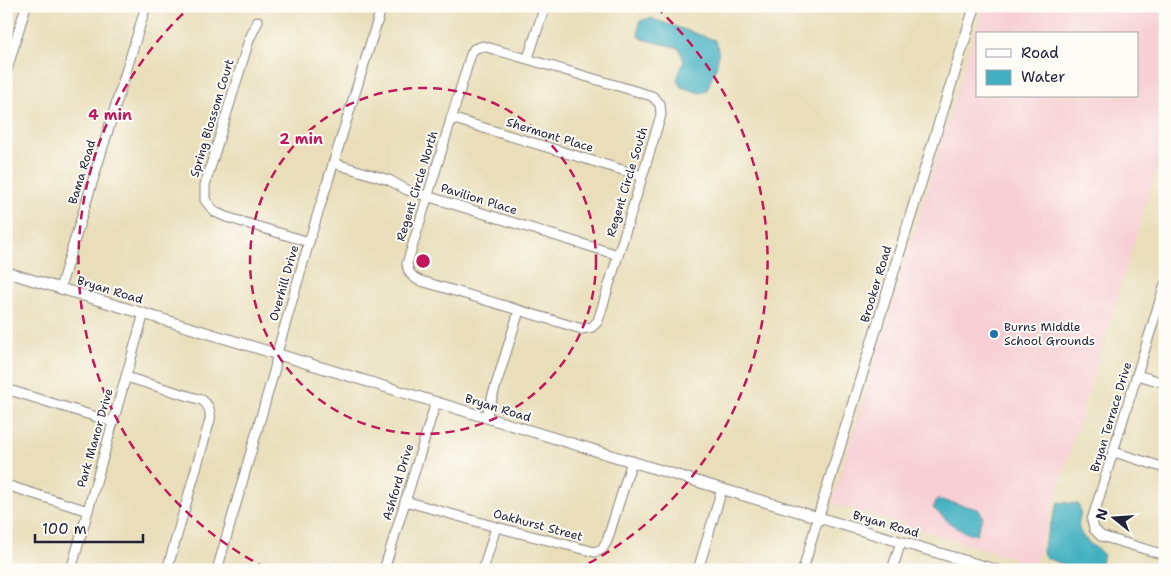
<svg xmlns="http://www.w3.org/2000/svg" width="1171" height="576" viewBox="0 0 1171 576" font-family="'Shantell Sans',sans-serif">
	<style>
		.built { fill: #f7cfd4; fill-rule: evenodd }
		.water { fill: #43b0c1; stroke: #32697e }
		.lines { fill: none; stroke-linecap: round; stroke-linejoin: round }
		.minor-casing { stroke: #86807a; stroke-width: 11 }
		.tertiary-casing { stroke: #86807a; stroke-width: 12 }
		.minor { stroke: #fff; stroke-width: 9 }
		.tertiary { stroke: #fff; stroke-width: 10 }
		.ring { fill: none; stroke: #c2185b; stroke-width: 2.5; stroke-dasharray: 9 6 }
		.poi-dot { fill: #1f6fb2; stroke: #fdfcf7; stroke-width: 2 }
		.labels { text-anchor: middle; stroke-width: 4; stroke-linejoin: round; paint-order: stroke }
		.street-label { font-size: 12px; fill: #22223b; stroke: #fdfcf7 }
		.poi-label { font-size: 12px; fill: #22223b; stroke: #fdfcf7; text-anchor: start }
		.centre { fill: #c2185b; stroke: #fdfcf7; stroke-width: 2.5 }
		.ring-label { font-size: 15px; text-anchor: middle; font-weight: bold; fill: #c2185b; stroke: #fdfcf7; stroke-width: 4; stroke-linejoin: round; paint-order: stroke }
	</style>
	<rect width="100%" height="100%" fill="#fdfcf7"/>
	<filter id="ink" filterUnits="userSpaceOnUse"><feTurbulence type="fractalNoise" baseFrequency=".02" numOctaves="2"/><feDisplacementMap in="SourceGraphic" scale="10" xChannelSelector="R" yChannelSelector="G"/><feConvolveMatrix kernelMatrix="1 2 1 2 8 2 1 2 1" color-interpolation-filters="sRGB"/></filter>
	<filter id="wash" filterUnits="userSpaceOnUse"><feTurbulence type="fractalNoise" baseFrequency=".0096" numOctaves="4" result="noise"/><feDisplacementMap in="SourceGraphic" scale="20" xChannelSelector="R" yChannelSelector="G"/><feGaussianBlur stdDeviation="1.12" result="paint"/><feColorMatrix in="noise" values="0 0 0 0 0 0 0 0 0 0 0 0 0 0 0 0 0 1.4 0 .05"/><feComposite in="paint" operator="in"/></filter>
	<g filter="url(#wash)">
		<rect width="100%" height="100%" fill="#e9deb9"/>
		<path class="built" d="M983 6H1165V166L1158 164 1035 565 832 503ZM977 34H1137V96H977Z"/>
		<g class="water">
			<path d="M650 18 715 40C723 58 714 72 707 90L700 93 681 87 677 79 684 61 679 48 643 39 638 35 640 21Z"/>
			<path d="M937 499 978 509 983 516 976 535C958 533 946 519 933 508Z"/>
			<path d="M1058 502 1078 504C1084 516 1077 518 1079 528 1082 541 1096 546 1104 555L1098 570H1080L1046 558 1042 550Z"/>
		</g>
	</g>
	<g filter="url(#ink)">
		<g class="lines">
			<defs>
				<g id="minor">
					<path d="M258 21 249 40 205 185V200L215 212 226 217 309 242"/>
					<path d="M483 46 652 96 660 104 661 115 598 321 592 327 582 329 418 280C411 276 408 272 407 264L471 54 474 49Z"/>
					<path d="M528 58 545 6"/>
					<path d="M6 73 26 6"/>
					<path d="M451 118 642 176"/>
					<path d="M333 163 389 180 407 190 618 255"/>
					<path d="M1165 284 1092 520 1094 529 1101 536 1165 555"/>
					<path d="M60 288 146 6"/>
					<path d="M1137 375 1165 383"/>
					<path d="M126 377 202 400C209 405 211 412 210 420L167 570"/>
					<path d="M6 389 113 422"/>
					<path d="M486 417 519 311"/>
					<path d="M1114 452 1165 468"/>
					<path d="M6 485 88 511"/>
					<path d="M405 501 496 527 595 552 602 549 607 541 632 461"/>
					<path d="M71 570 144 313"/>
					<path d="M217 570 275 368 277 353 309 242 382 6"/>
					<path d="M384 570 436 402"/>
					<path d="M483 570 496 527"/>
					<path d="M698 570 722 489"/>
					<path d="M803 570 818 518"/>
					<path d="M892 570 901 542"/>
				</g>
				<g id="tertiary">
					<path d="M6 272 722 489 996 570"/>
					<path d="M818 518 975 6"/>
				</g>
			</defs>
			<use href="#minor" class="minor-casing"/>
			<use href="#tertiary" class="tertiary-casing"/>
			<use href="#minor" class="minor"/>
			<use href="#tertiary" class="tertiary"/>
		</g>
	</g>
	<g class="ring">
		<circle cx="423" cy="261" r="173"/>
		<path d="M266 568A345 345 0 0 1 190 7M656 7A345 345 0 0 1 580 568"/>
	</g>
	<circle class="poi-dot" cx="994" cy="334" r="5"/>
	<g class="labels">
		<g class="street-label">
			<text transform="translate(212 118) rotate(-73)" y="4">Spring Blossom Court</text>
			<text transform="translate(550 135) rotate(17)" y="4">Shermont Place</text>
			<text transform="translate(82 172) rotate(-73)" y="4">Bama Road</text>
			<text transform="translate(627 182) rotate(-73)" y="4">Regent Circle South</text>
			<text transform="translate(417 186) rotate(-73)" y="4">Regent Circle North</text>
			<text transform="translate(479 199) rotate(17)" y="4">Pavilion Place</text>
			<text transform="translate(284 283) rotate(-74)" y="4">Overhill Drive</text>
			<text transform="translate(876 284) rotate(-73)" y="4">Brooker Road</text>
			<text transform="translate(110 290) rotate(17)" y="4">Bryan Road</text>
			<text transform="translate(498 408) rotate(17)" y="4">Bryan Road</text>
			<text transform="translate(1111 417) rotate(-73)" y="4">Bryan Terrace Drive</text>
			<text transform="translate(95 438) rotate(-74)" y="4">Park Manor Drive</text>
			<text transform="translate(398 482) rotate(-73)" y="4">Ashford Drive</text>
			<text transform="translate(886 524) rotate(16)" y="4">Bryan Road</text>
			<text transform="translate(538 525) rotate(15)" y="4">Oakhurst Street</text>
		</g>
		<g class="poi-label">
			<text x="1004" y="331">Burns Middle<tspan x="1004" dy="14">School Grounds</tspan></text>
		</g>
	</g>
	<circle cx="423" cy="261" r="8" class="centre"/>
	<g class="ring-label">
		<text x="110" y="120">4 min</text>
		<text x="301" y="144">2 min</text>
	</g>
	<rect width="1171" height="576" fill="none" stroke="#fdfcf7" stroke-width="25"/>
	<rect x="976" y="32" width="162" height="65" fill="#fdfcf7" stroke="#a5a5ac"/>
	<rect x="986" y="49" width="25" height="8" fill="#ffffff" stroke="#a5a5ac"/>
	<text x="1021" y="58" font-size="15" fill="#22223b">Road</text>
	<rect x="986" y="70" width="25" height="15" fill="#43b0c1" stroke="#a5a5ac"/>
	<text x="1021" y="82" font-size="15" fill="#22223b">Water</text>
	<g transform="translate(1114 518) rotate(287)" stroke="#fdfcf7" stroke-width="4" paint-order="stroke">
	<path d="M0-4L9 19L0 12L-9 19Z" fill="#22223b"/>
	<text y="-8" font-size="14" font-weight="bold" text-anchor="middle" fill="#22223b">N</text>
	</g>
	<path d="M35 534v8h108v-8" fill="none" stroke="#22223b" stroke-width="2.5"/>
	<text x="42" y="534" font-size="15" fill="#22223b" stroke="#fdfcf7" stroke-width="4" paint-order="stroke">100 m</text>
</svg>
